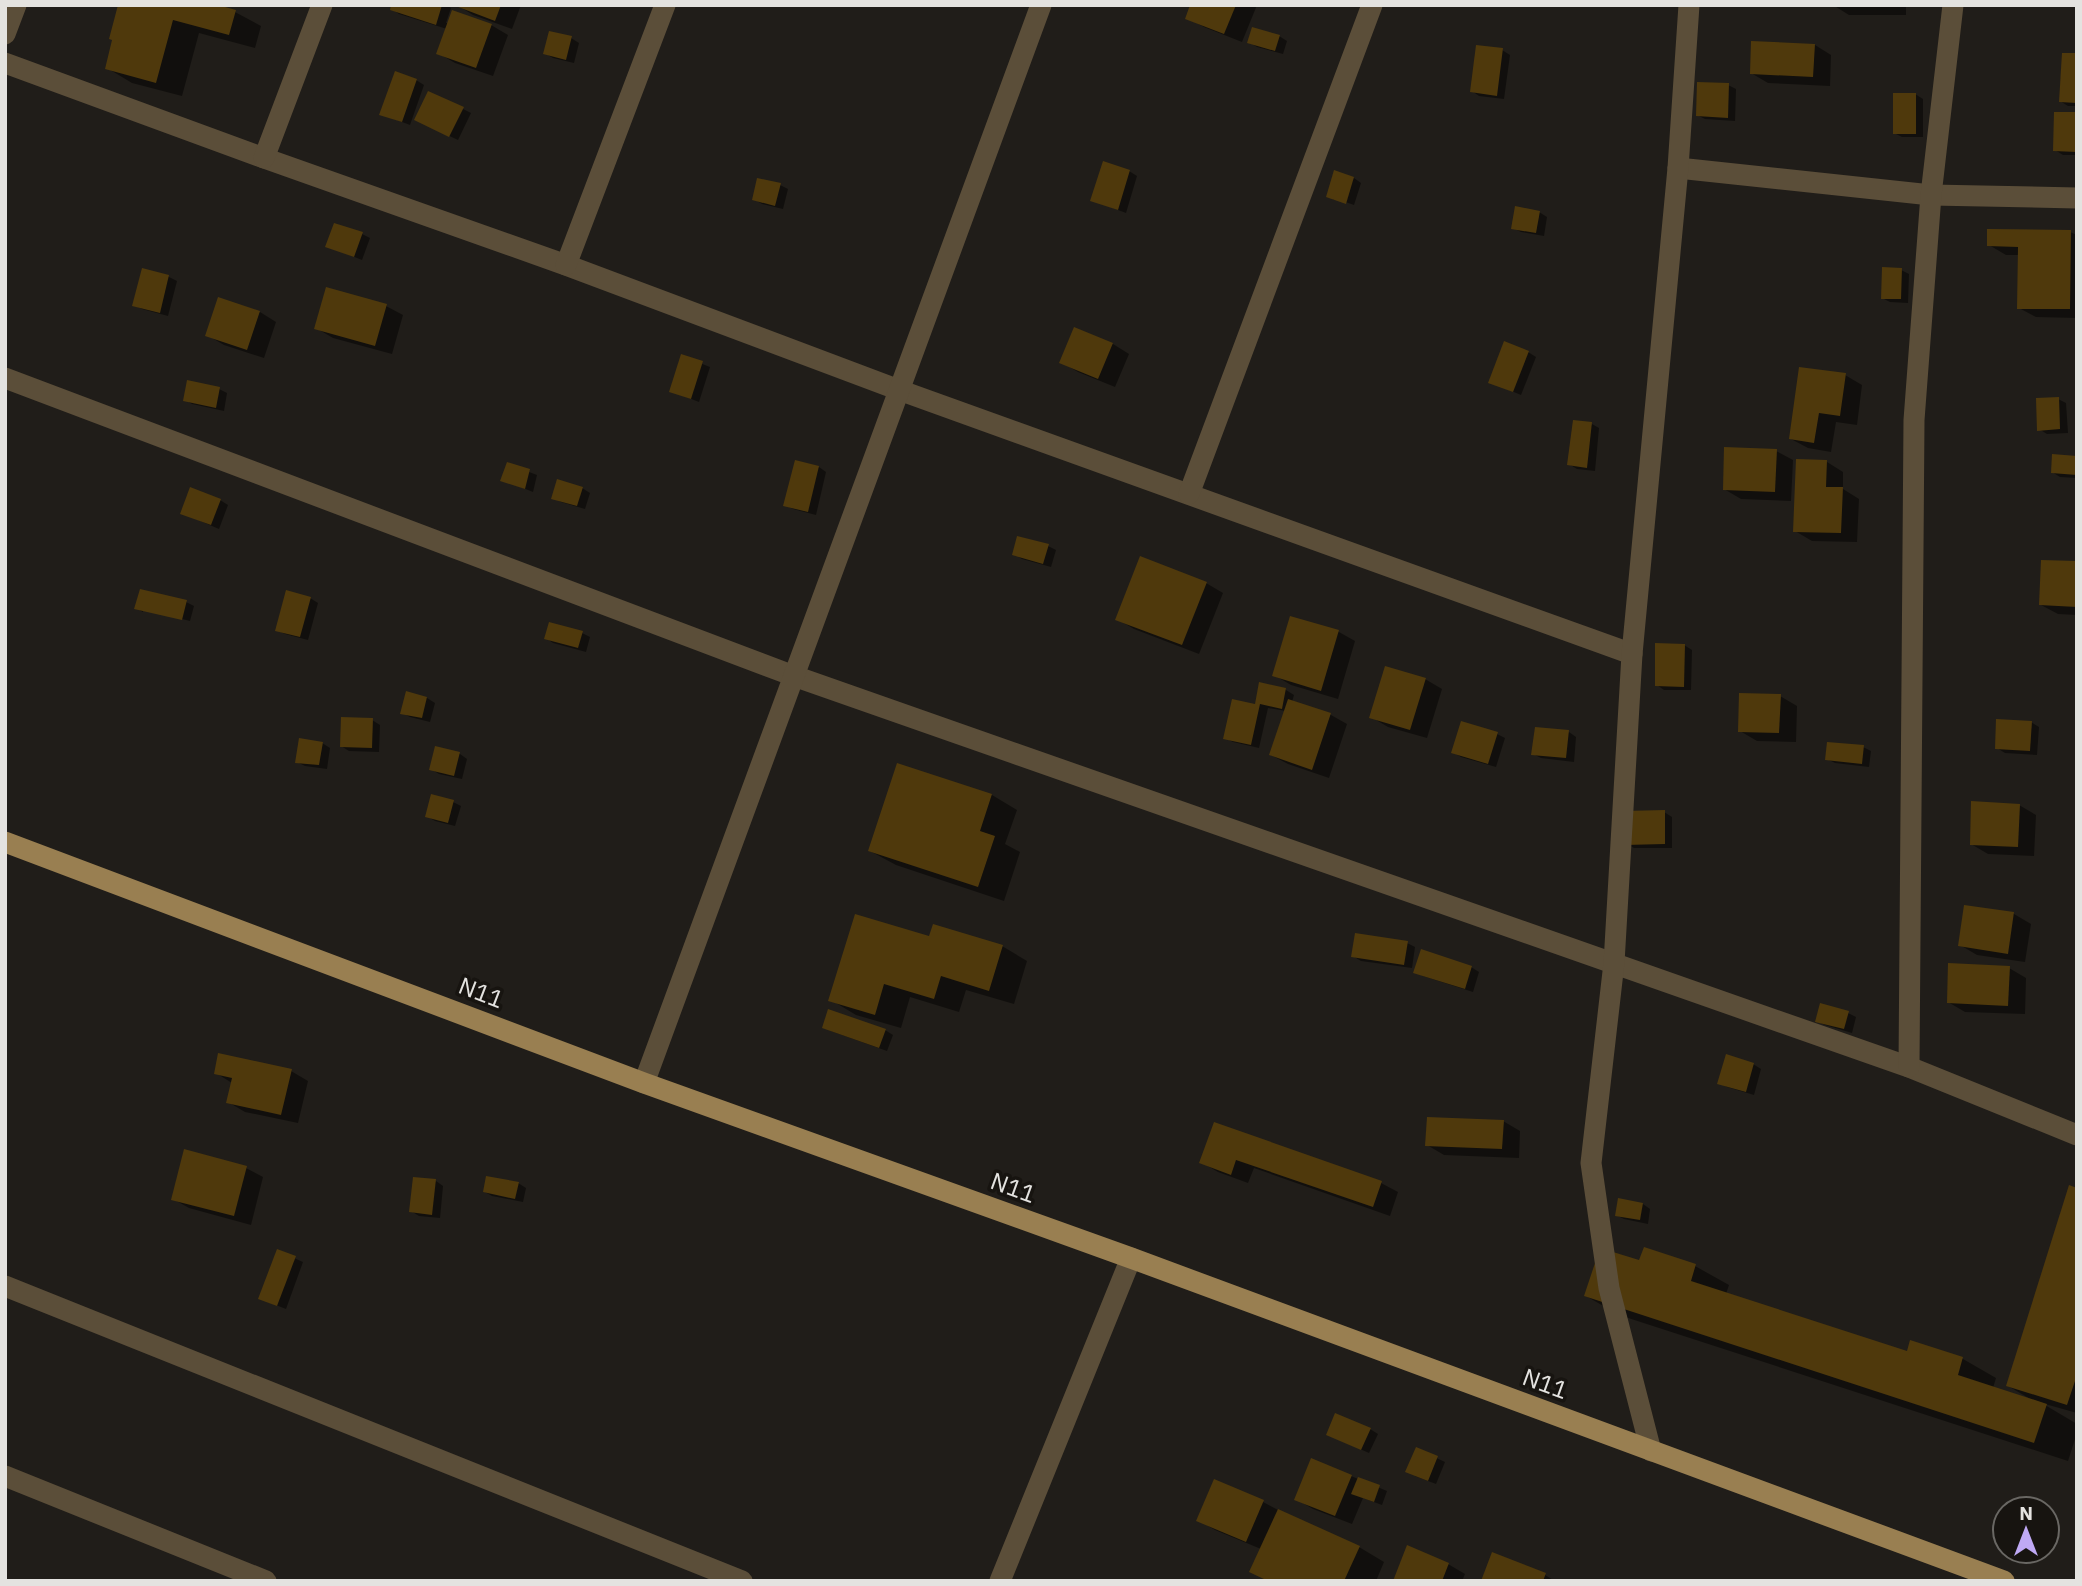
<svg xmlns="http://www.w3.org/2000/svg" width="2082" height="1586" viewBox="0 0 2082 1586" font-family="'IBM Plex Sans',sans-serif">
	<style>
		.shadow { fill: #0007 }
		.building { fill: #4f390c }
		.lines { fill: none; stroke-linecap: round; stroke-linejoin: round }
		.minor { stroke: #5b4e39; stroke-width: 21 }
		.primary { stroke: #997f51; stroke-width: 21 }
		.labels { text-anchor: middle; stroke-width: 7; stroke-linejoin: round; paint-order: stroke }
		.street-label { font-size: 24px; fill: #e4e3e0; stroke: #171410 }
	</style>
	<rect width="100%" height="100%" fill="#201d19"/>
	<g class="shadow">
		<path d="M120 5 235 12 261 26 255 48 199 33 182 96 132 83 107 68Z"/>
		<path d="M393 5H446L451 8 446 23 491 25 508 35 493 76 455 63 438 53 447 29 399 14 392 9Z"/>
		<path d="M457 5H521L512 29 473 15Z"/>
		<path d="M1192 5H1257L1242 42 1204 27 1187 18Z"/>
		<path d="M1833 5H1906V15H1849Z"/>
		<path d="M1279 36 1287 41 1283 54 1257 47 1249 42Z"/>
		<path d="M571 38 579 43 574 63 553 58 545 53Z"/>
		<path d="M1815 45 1831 55 1830 86 1768 83 1751 73Z"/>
		<path d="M1502 50 1510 55 1504 99 1479 96 1472 91Z"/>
		<path d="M2077 55V106H2068L2060 101Z"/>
		<path d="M416 80 424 85 410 125 381 114Z"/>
		<path d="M1728 85 1736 89 1735 121 1705 119 1697 115Z"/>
		<path d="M1915 94 1923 99V137H1902L1894 133Z"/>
		<path d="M463 109 471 113 458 140 424 124Z"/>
		<path d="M2077 114V155H2063L2055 150Z"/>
		<path d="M1129 171 1137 176 1126 213 1092 200Z"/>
		<path d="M1354 178 1361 183 1354 205 1334 198V200L1328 196Z"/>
		<path d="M780 185 788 189 783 209 762 204 754 199Z"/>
		<path d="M1539 212 1547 217 1544 236 1521 232 1513 228Z"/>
		<path d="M2070 232 2077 235V318L2036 317 2019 308 2020 255H2006L1989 245Z"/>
		<path d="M362 234 370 238 362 260 327 246Z"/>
		<path d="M143 270 169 277 177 281 168 316 142 309 134 305Z"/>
		<path d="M1901 270 1909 274 1908 303 1890 302 1882 298Z"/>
		<path d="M386 306 403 315 392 354 333 338 316 328Z"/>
		<path d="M260 312 276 322 264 358 224 345 207 335Z"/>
		<path d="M1075 329 1113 344 1129 354 1115 387 1078 372 1061 362Z"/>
		<path d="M1528 352 1536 357 1521 395 1490 382Z"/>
		<path d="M682 356 710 367 699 402 671 391Z"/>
		<path d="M1845 375 1862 385 1857 425 1836 422 1831 452 1808 448 1791 439Z"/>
		<path d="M219 389 227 393 224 411 192 404 185 400Z"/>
		<path d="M2058 399 2066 403 2068 433 2047 434 2039 429Z"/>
		<path d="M1592 424 1599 428 1595 471 1577 469 1569 464Z"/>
		<path d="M1776 451 1793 460 1791 501 1741 499 1724 489Z"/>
		<path d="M2077 458V478L2060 477 2052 472Z"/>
		<path d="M1827 462 1843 472V489L1859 499 1857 542 1812 541 1795 531Z"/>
		<path d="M508 464 537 475 533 492 503 480Z"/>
		<path d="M819 467 826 472 816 515 793 509 785 505Z"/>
		<path d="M582 488 590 493 585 509 561 502 553 498Z"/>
		<path d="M220 500 228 505 219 529 182 513Z"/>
		<path d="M1048 546 1056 550 1051 567 1022 559 1014 554Z"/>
		<path d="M2077 563V615L2058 614 2041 605Z"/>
		<path d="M1206 583 1223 593 1199 654 1134 629 1117 619Z"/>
		<path d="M310 598 318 603 308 640 285 634 277 630Z"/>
		<path d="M186 602 194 606 190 621 143 609V612L136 608Z"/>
		<path d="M1291 618 1339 632 1355 641 1338 699 1291 685 1274 675Z"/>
		<path d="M582 633 590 637 586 652 553 643 546 638Z"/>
		<path d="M1684 645 1692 650 1691 690H1664L1657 685Z"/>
		<path d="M1425 679 1442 689 1427 738 1388 727 1371 717Z"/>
		<path d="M1261 685 1286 690 1294 695 1292 702 1331 715 1347 724 1329 778 1288 764 1271 755 1286 711 1268 708 1259 748 1233 742 1225 738 1257 706Z"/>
		<path d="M407 694 427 698 435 703 430 722 410 717 402 713Z"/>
		<path d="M1780 696 1797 706 1796 742 1757 741 1740 731Z"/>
		<path d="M372 720 380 725 379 752 349 751 341 746Z"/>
		<path d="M2031 722 2039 727 2037 755 2005 753 1997 748Z"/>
		<path d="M1569 732 1576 737 1574 762 1541 758 1533 754Z"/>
		<path d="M1497 734 1505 738 1496 767 1461 757 1453 752Z"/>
		<path d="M322 743 330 748 327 769 305 766 297 762Z"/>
		<path d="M1863 747 1871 751 1869 767 1835 763 1827 759Z"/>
		<path d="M436 748 460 754 467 759 462 779 439 774 431 769Z"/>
		<path d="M992 795 1017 810 1005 844 1020 852 1004 901 896 865 870 851Z"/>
		<path d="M453 802 461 806 455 826 435 821 427 816Z"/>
		<path d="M2019 805 2036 815 2034 856 1988 854 1971 844Z"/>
		<path d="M1664 812 1672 817V848H1634L1627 844Z"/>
		<path d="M1966 907 2014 914 2031 924 2025 962 1977 955 1960 945Z"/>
		<path d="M930 938 1002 946 1027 961 1014 1004 966 990 959 1012 910 997 901 1028 856 1015 831 1000Z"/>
		<path d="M1407 943 1415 947 1412 968 1361 961 1353 956Z"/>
		<path d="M1471 967 1479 972 1473 992 1423 976 1416 972Z"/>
		<path d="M2009 968 2026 978 2025 1014 1965 1012 1948 1002Z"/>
		<path d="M1848 1013 1856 1017 1852 1033 1825 1025 1817 1021Z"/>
		<path d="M885 1030 893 1035 887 1051 831 1031Z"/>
		<path d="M1753 1064 1761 1069 1754 1095 1727 1087 1719 1083Z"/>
		<path d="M291 1071 308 1081 298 1123 245 1112 228 1102 232 1083 216 1073Z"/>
		<path d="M1503 1121 1520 1131 1519 1158 1444 1155 1427 1145Z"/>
		<path d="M1215 1124 1381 1183 1398 1192 1390 1216 1254 1168 1248 1183 1218 1172 1201 1162Z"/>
		<path d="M246 1168 263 1177 251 1225 189 1208 173 1199Z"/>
		<path d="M436 1181 443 1186 440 1218 419 1216 411 1211Z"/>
		<path d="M518 1183 526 1188 523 1202 492 1196 485 1192Z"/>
		<path d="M2077 1189V1413L2045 1404V1405L2077 1424V1433L2068 1461 1619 1315 1586 1296 1640 1263 1695 1266 1729 1285 1726 1294 1908 1353 1912 1342 1963 1359 1996 1378 1993 1388 2032 1400 2008 1386Z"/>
		<path d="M1643 1204 1650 1209 1648 1224 1624 1219 1616 1215Z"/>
		<path d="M278 1251 303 1262 286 1309 268 1302Z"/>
		<path d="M1370 1429 1378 1434 1369 1453 1328 1435Z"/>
		<path d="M1417 1449 1445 1462 1436 1484 1415 1476Z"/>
		<path d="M1351 1476 1387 1491 1382 1505 1363 1498 1352 1524 1313 1509 1296 1499Z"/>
		<path d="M1263 1502 1280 1511 1359 1547 1384 1562 1376 1581H1267L1251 1571 1261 1549 1215 1530 1198 1520Z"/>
		<path d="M1493 1554 1545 1575 1555 1581H1482Z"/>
		<path d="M1448 1564 1465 1574 1462 1581H1394Z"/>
	</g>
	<g class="building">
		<path d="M118 5H218L236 10 229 35 173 20 156 83 105 69 112 40 109 39Z"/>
		<path d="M391 5H442L436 25 390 10Z"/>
		<path d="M453 5H501L495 21Z"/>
		<path d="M1190 5H1236L1224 34 1185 19Z"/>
		<path d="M452 10 492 24 476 68 436 54Z"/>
		<path d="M1252 27 1280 35 1275 51 1247 43Z"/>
		<path d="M549 31 572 36 566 60 543 54Z"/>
		<path d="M1751 41 1815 44 1813 77 1750 74Z"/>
		<path d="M1476 45 1503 48 1497 96 1470 92Z"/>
		<path d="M2062 53H2077V103L2059 102Z"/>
		<path d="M395 71 417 79 402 122 379 115Z"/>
		<path d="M1697 82 1729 83 1728 118 1696 116Z"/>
		<path d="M428 91 464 107 449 137 414 120Z"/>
		<rect x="1893" y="93" width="23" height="41"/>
		<path d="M2054 112H2077V152L2053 151Z"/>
		<path d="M1103 161 1130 170 1118 210 1090 201Z"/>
		<path d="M1334 170 1354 177 1346 204 1326 197Z"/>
		<path d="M757 178 781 183 775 206 752 200Z"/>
		<path d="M1515 206 1540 211 1536 233 1511 229Z"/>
		<path d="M334 223 363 232 354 257 325 247Z"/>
		<path d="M1987 229 2071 230 2070 309H2017L2018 247 1987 246Z"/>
		<path d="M1882 267 1902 268 1901 299H1881Z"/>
		<path d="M142 268 169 275 160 313 132 306Z"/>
		<path d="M326 287 387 304 375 346 314 329Z"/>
		<path d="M218 297 260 311 247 350 205 336Z"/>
		<path d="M1074 327 1113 343 1098 379 1059 363Z"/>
		<path d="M1504 341 1529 351 1513 392 1488 383Z"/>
		<path d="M681 354 703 361 691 399 669 392Z"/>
		<path d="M1799 367 1846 373 1840 416 1819 413 1814 443 1789 439Z"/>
		<path d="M187 380 220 387 216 408 183 401Z"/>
		<path d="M2059 397 2060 429 2037 431 2036 398Z"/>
		<path d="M1573 420 1592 422 1587 468 1567 465Z"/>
		<path d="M1724 447 1777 449 1775 492 1723 490Z"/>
		<path d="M2052 454 2077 456V475L2051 473Z"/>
		<path d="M1796 459 1827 460 1826 487H1843L1841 533 1793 532Z"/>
		<path d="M795 460 819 466 808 512 783 506Z"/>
		<path d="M507 462 530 469 525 489 500 481Z"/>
		<path d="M557 479 583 487 577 506 551 499Z"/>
		<path d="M190 487 221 499 211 525 180 514Z"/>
		<path d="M1017 536 1049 544 1043 564 1012 555Z"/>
		<path d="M1140 556 1207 582 1182 645 1115 620Z"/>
		<path d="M2041 560 2077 561V607L2039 605Z"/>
		<path d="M140 589 187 600 182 620 134 609Z"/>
		<path d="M286 590 311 597 300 637 275 631Z"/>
		<path d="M1290 616 1339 630 1321 691 1272 676Z"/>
		<path d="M549 622 583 631 578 648 544 639Z"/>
		<path d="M1655 643 1685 644 1684 687 1655 686Z"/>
		<path d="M1385 666 1426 678 1410 730 1369 718Z"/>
		<path d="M1259 682 1286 688 1282 709 1260 704 1251 745 1223 739 1232 699 1255 704Z"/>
		<path d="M406 691 427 697 422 718 400 714Z"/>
		<path d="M1739 693 1781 694 1779 733 1738 732Z"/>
		<path d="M1288 699 1331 713 1312 770 1269 755Z"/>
		<path d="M341 717 373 718 372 748 340 747Z"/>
		<path d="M1996 719 2032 721 2030 751 1995 749Z"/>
		<path d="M1461 721 1498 732 1488 764 1451 753Z"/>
		<path d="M1535 727 1569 730 1566 758 1531 755Z"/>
		<path d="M299 738 323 742 319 765 295 763Z"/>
		<path d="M1827 742 1864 745 1862 764 1825 760Z"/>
		<path d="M435 746 460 752 454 776 429 770Z"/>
		<path d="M897 763 992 794 980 831 995 836 978 887 868 851Z"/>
		<path d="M431 794 454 800 448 823 425 817Z"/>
		<path d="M1971 801 2020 804 2018 847 1970 845Z"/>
		<path d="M1665 810V844L1625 845 1624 811Z"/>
		<path d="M1964 905 2014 912 2008 954 1958 946Z"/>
		<path d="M855 914 929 936 933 924 1003 945 989 991 941 976 934 999 884 984 875 1015 828 1001Z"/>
		<path d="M1355 933 1408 941 1404 965 1351 957Z"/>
		<path d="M1421 949 1472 966 1465 989 1413 973Z"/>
		<path d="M1948 963 2010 966 2008 1006 1947 1003Z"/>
		<path d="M1820 1003 1849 1011 1844 1029 1815 1022Z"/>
		<path d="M828 1009 886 1029 879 1048 822 1028Z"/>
		<path d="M218 1053 292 1069 281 1115 226 1103 232 1078 214 1074Z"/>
		<path d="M1726 1054 1754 1063 1746 1092 1717 1084Z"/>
		<path d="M1427 1117 1504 1120 1502 1149 1425 1146Z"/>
		<path d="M1214 1122 1382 1181 1373 1207 1236 1160 1231 1175 1199 1163Z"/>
		<path d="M184 1149 247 1166 234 1216 171 1200Z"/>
		<path d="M486 1176 519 1182 515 1199 483 1192Z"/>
		<path d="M413 1177 436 1179 432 1215 409 1212Z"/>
		<path d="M2069 1185 2077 1188V1375L2067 1405 2006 1386Z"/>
		<path d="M1618 1198 1643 1203 1640 1220 1615 1216Z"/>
		<path d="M1644 1247 1696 1264 1691 1281 1907 1351 1910 1340 1963 1357 1958 1375 2047 1404 2034 1443 1584 1296 1600 1248 1639 1260Z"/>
		<path d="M277 1249 296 1256 277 1306 258 1299Z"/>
		<path d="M1335 1413 1371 1428 1361 1450 1326 1435Z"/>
		<path d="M1416 1447 1438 1456 1428 1481 1405 1472Z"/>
		<path d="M1311 1458 1352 1475 1335 1516 1294 1500Z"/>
		<path d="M1358 1477 1380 1485 1374 1502 1351 1494Z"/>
		<path d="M1214 1479 1264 1500 1246 1542 1196 1521Z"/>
		<path d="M1278 1509 1360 1546 1344 1581H1268L1249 1572Z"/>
		<path d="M1407 1545 1449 1563 1442 1581H1393Z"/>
		<path d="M1492 1552 1546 1573 1543 1581H1481Z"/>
	</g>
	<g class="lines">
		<g class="minor">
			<path d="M5 34 16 5"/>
			<path d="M5 63 264 158 566 265 899 390 1632 654"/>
			<path d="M264 158 322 5"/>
			<path d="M1678 168 1931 195 2077 198"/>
			<path d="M566 265 665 5"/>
			<path d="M5 378 794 676 1909 1067 2077 1135"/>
			<path d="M1189 494 1372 5"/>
			<path d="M1909 1067 1914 420 1931 195 1953 5"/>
			<path d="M644 1083 1041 5"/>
			<path d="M5 1286 742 1581"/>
			<path d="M1651 1451 1609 1288 1591 1163 1614 963 1632 654 1678 168 1689 5"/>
			<path d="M5 1476 266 1581"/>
			<path d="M1000 1581 1131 1258"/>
		</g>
		<path class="primary" d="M5 842 644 1083 1131 1258 2004 1581"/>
	</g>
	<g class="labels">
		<g class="street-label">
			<text transform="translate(481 993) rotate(21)" y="8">N11</text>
			<text transform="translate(1013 1188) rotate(20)" y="8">N11</text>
			<text transform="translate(1545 1384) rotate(20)" y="8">N11</text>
		</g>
	</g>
	<rect width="2082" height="1586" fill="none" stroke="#e4e3e0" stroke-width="14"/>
	<g transform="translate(2026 1530)"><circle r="33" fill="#171410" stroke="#696763" stroke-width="2"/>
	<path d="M0-5L12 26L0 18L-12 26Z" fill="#bfa9f4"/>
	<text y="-10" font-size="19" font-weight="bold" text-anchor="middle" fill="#e4e3e0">N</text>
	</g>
</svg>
